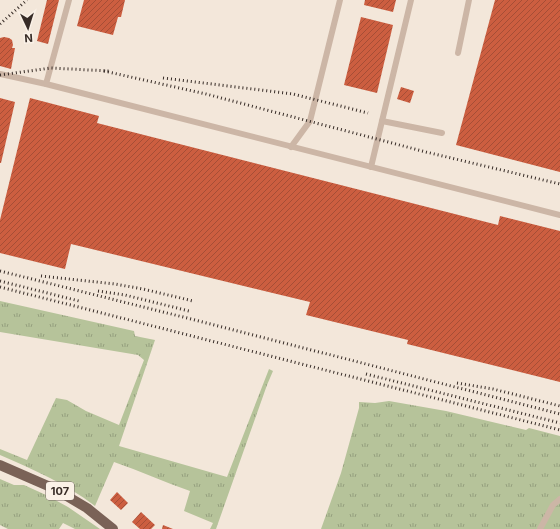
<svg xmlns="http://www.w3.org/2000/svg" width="560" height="529" viewBox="0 0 560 529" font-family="Inter,sans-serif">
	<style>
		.grass { fill: url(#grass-tufts) }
		.building { fill: url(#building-hatch) }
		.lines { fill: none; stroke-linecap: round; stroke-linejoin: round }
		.lane { stroke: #ccb6a6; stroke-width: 6 }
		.primary { stroke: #7a6257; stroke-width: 10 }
		.rail { stroke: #372c27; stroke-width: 3; stroke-dasharray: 1 3; stroke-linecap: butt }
		.labels { text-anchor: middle; stroke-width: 3.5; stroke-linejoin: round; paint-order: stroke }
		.shield { fill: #faf1e7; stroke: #726761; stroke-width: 1 }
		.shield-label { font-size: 11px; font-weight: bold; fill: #372c27 }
	</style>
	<defs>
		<pattern id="grass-tufts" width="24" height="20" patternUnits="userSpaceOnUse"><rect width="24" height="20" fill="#b6c39a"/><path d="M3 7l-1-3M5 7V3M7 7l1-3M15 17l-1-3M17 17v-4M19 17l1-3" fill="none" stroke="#959f7e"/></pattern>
		<pattern id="building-hatch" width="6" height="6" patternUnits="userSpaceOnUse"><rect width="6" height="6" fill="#cc5e40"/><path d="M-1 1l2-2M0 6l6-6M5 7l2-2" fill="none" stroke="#a64e36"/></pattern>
	</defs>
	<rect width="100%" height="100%" fill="#f3e7da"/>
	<g class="grass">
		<path d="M0 301 134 331 135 336 155 340 119 446 227 477 269 369 273 371 267 385 216 529H210L213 523 184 511 190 491C164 482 140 471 114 462L95 506C65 483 34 470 0 455V449L27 460 56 398 67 400 86 411 119 425 144 360 138 355 0 332Z"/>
		<path d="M389 401 446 411 526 430 529 428 560 436V529H321L341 473 359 408V402L375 403Z"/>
		<path d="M0 479 14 485H24L46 495 68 507 100 529H75L63 523 59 529H8L0 525Z"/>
	</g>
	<g class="building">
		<path d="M47 0H59L48 44 37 41Z"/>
		<path d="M84 0H125L121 17H118L113 35 77 26Z"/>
		<path d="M365 0H396L393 12 364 5Z"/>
		<path d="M495 0H560V172L456 145Z"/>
		<path d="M361 17 393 25 377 93 344 85Z"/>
		<path d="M4 37 9 38 12 40 13 45 12 48H15L11 69 0 66V38Z"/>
		<path d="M401 87 414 91 410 103 397 99Z"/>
		<path d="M0 98 15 102 1 163H0Z"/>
		<path d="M30 98 99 116 97 123 498 225 500 216 560 231V382L407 344 408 340 306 315 310 302 71 244 65 269 0 253V220Z"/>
		<path d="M117 492 128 503 121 510 110 500Z"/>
		<path d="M141 512 155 525 151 529H140L132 522Z"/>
		<path d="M163 525 173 529H162Z"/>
	</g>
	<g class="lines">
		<g class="lane">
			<path d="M458 53 469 0"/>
			<path d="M0 74 46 84 560 215"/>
			<path d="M46 84 69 0"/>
			<path d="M382 121 442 133"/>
			<path d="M291 147 310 121 340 0"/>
			<path d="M371 167 411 0"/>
			<path d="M540 529 553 505 560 499"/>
		</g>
		<path class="primary" d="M0 465 55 489 87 508 113 529"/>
		<g class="rail">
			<path d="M0 24 27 0"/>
			<path d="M104 71 206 94 426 152 560 184"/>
			<path d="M0 75 51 68 109 71"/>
			<path d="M163 78 293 94 368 113"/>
			<path d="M0 271 191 319 560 414"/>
			<path d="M41 276 115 284 143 289 193 301"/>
			<path d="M0 281 79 301"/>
			<path d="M0 287 560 430"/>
			<path d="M98 291 125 295 189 311"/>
			<path d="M366 374 560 423"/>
			<path d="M457 383 493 389 560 406"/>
		</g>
	</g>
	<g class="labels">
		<rect class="shield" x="46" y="482" width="28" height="18" rx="3"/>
		<g class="shield-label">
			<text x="60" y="495">107</text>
		</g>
	</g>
	<g transform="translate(28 28) rotate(176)" stroke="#faf1e7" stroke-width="3" paint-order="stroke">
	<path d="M0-3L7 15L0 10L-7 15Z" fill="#372c27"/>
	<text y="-6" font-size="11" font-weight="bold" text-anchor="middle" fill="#372c27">N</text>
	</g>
</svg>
